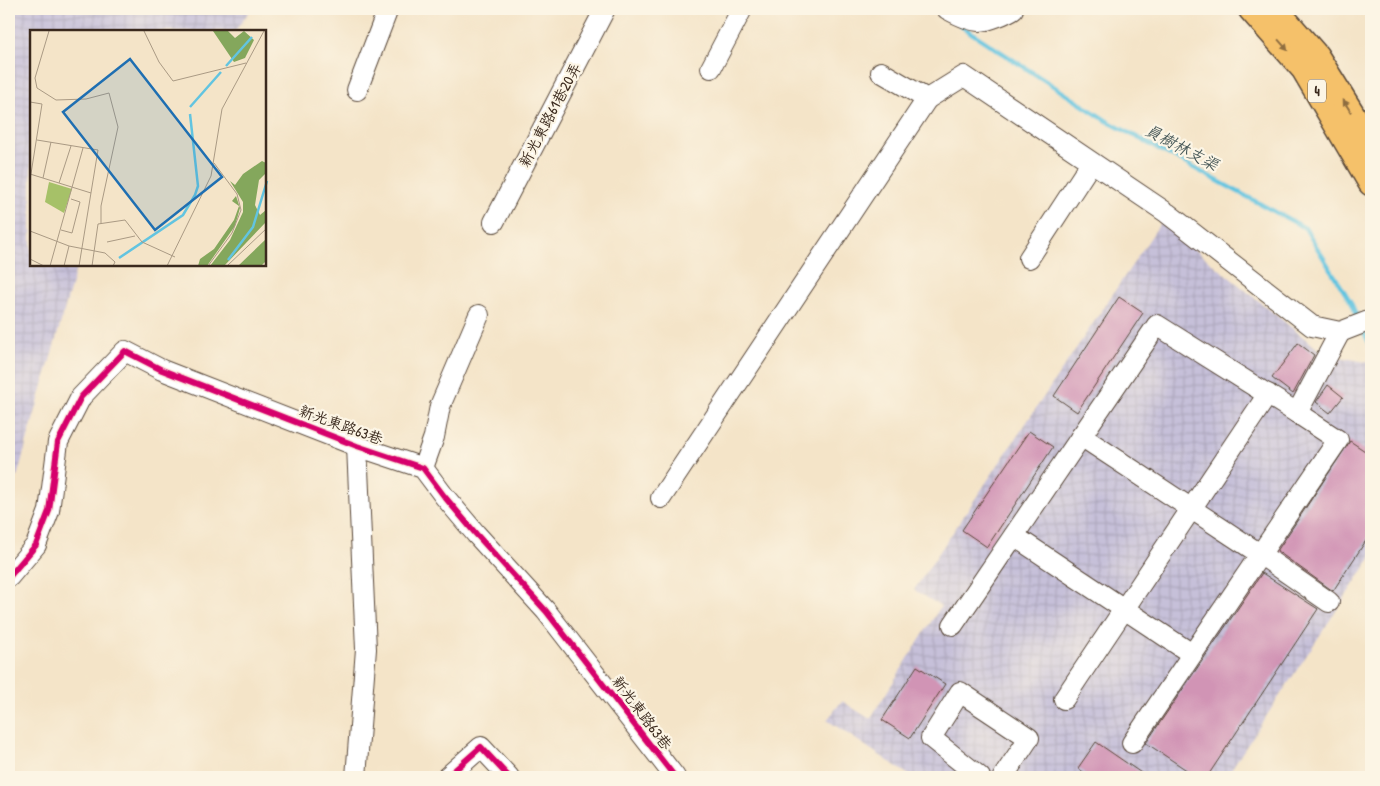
<svg xmlns="http://www.w3.org/2000/svg" width="1380" height="786" viewBox="0 0 1380 786" font-family="'Patrick Hand','LXGW WenKai TC',sans-serif">
	<style>
		.industrial { fill: url(#industrial-grid) }
		.lines { fill: none; stroke-linecap: round; stroke-linejoin: round }
		.stream { stroke: #62c4e0; stroke-width: 4.5 }
		.building { fill: #d194b5 }
		.minor-casing { stroke: #574638; stroke-width: 22 }
		.major-casing { stroke: #574638; stroke-width: 28 }
		.minor { stroke: #fff; stroke-width: 20 }
		.major { stroke: #f5c16b; stroke-width: 25 }
		.cycleway-casing { stroke: #fcf5e5; stroke-width: 9 }
		.cycleway { stroke: #d6006c; stroke-width: 6 }
		.oneway { fill: #8f6e41 }
		.labels { text-anchor: middle; stroke-width: 4.5; stroke-linejoin: round; paint-order: stroke }
		.shield { fill: #fcf5e5; stroke: #75675a; stroke-width: 1 }
		.shield-label { font-size: 14px; font-weight: bold; fill: #3b2a1e }
		.street-label { font-size: 15px; fill: #3b2a1e; stroke: #fcf5e5 }
		.water-label { font-size: 16px; font-style: italic; fill: #475858; stroke: #fcf5e5 }
		.inset-river { fill: none; stroke: #62c4e0; stroke-width: 2.5 }
		.inset-road { fill: none; stroke: #aa9a84; stroke-width: 1 }
		.view { fill: #1f6fb2; fill-opacity: 0.15; stroke: #1f6fb2; stroke-width: 2.5 }
		.inset-edge { fill: none; stroke: #3b2a1e; stroke-width: 2.5 }
	</style>
	<defs>
		<pattern id="industrial-grid" width="8" height="8" patternUnits="userSpaceOnUse" patternTransform="scale(1.25)"><rect width="8" height="8" fill="#c6c0d9"/><path d="M0 4h8M4 0v8" fill="none" stroke="#aba5ba"/></pattern>
	</defs>
	<rect width="100%" height="100%" fill="#fcf5e5"/>
	<filter id="ink" filterUnits="userSpaceOnUse"><feTurbulence type="fractalNoise" baseFrequency=".02" numOctaves="2"/><feDisplacementMap in="SourceGraphic" scale="10" xChannelSelector="R" yChannelSelector="G"/><feConvolveMatrix kernelMatrix="1 2 1 2 8 2 1 2 1" color-interpolation-filters="sRGB"/></filter>
	<filter id="wash" filterUnits="userSpaceOnUse"><feTurbulence type="fractalNoise" baseFrequency=".0096" numOctaves="4" result="noise"/><feDisplacementMap in="SourceGraphic" scale="20" xChannelSelector="R" yChannelSelector="G"/><feGaussianBlur stdDeviation="1.12" result="paint"/><feColorMatrix in="noise" values="0 0 0 0 0 0 0 0 0 0 0 0 0 0 0 0 0 1.4 0 .05"/><feComposite in="paint" operator="in"/></filter>
	<g filter="url(#wash)">
		<rect width="100%" height="100%" fill="#f4e4c8"/>
		<g class="industrial">
			<path d="M9 9H251L235 31H31V265H77L17 477 9 476Z"/>
			<path d="M1161 222 1318 349 1329 355 1371 363V558L1226 777H912L827 720 842 701 870 719 941 606 914 590Z"/>
		</g>
		<g class="lines">
			<g class="stream">
				<path d="M961 26 1107 121 1305 228 1350 301 1358 319"/>
				<path d="M1362 328 1371 347"/>
			</g>
		</g>
		<g id="blocks">
			<g class="building">
				<path d="M1119 297 1143 313 1077 412 1054 396Z"/>
				<path d="M1298 343 1314 355 1293 394 1272 378Z"/>
				<path d="M1328 385 1343 397 1330 413 1316 402Z"/>
				<path d="M1029 431 1053 447 987 547 962 530Z"/>
				<path d="M1350 441 1371 455V533L1333 591 1277 551Z"/>
				<path d="M1262 573 1318 609 1207 777H1197L1146 743Z"/>
				<path d="M917 666 945 684 910 738 882 720Z"/>
				<path d="M1096 742 1147 777H1090L1078 768Z"/>
			</g>
		</g>
	</g>
	<g filter="url(#ink)">
		<use href="#blocks" fill-opacity="0" stroke="#574638" stroke-width="1"/>
		<g class="lines">
			<defs>
				<g id="minor">
					<path d="M947 9C956 14 969 21 980 21 988 21 1007 13 1013 9"/>
					<path d="M711 68 742 9"/>
					<path d="M881 72 927 99 964 76 1167 213 1312 326 1340 332 1371 320"/>
					<path d="M357 90 388 9"/>
					<path d="M494 222 605 9"/>
					<path d="M1029 258 1091 163"/>
					<path d="M1081 436 1260 554 1329 602"/>
					<path d="M423 468 434 437 440 406 479 315"/>
					<path d="M661 498 927 99"/>
					<path d="M1014 536 1192 654"/>
					<path d="M9 577 36 545 49 511 58 442 81 397 125 351 162 370 357 446 423 468 444 496 476 534 546 611 675 777"/>
					<path d="M953 625 1157 325 1297 413 1340 332"/>
					<path d="M1064 699 1268 394"/>
					<path d="M1132 743 1338 440 1297 413"/>
					<path d="M356 777 366 649 357 446"/>
					<path d="M447 777 481 747 509 777"/>
					<path d="M980 777 931 738 960 692 1029 738 1003 777"/>
				</g>
				<g id="major">
					<path d="M1251 9 1304 69 1371 183"/>
					<path d="M1275 9 1316 56 1365 135 1371 148"/>
				</g>
			</defs>
			<use href="#minor" class="minor-casing"/>
			<use href="#major" class="major-casing"/>
			<use href="#minor" class="minor"/>
			<use href="#major" class="major"/>
			<defs>
				<g id="cycleway">
					<path d="M9 577 36 545 49 511 58 442 81 397 125 351 162 370 357 446 423 468 444 496 476 534 546 611 675 777"/>
					<path d="M447 777 481 747 509 777"/>
				</g>
			</defs>
			<use href="#cycleway" class="cycleway-casing"/>
			<use href="#cycleway" class="cycleway"/>
		</g>
		<defs><path id="oneway-solid" d="M-6-.8H1V-3.2L6.5 0L1 3.2V.8H-6Z" transform="scale(1.25)"/></defs>
		<g class="oneway">
			<use href="#oneway-solid" transform="translate(1283 45) rotate(49)"/>
			<use href="#oneway-solid" transform="translate(1347 106) rotate(-122)"/>
		</g>
	</g>
	<g class="labels">
		<rect class="shield" x="1308" y="79.5" width="18" height="23" rx="4"/>
		<g class="shield-label">
			<text x="1317" y="96">4</text>
		</g>
		<g class="street-label">
			<text transform="translate(550 115) rotate(-62)" y="5">新光東路61巷20弄</text>
			<text transform="translate(341 425) rotate(20)" y="5">新光東路63巷</text>
			<text transform="translate(642 713) rotate(53)" y="5">新光東路63巷</text>
		</g>
		<g class="water-label">
			<text transform="translate(1182 147) rotate(28)" y="6">員樹林支渠</text>
		</g>
	</g>
	<g transform="translate(30 30)">
		<rect width="236" height="236" fill="#f4e4c8"/>
		<path d="M183 1H198L205 8 214 1 224 10 215 28 204 32ZM232 131 236 133V143L229 150 225 175 230 185 236 180V192L195 235 180 236 200 210 213 182V172L200 151 205 155 213 144ZM206 166 210 178 205 196 177 236H168L170 229 184 219 204 190 209 176 202 171ZM236 209V231L231 236H208Z" fill="#84a75c"/>
		<path d="M19 152 42 159 34 183 15 172Z" fill="#a6c168"/>
		<path class="inset-river" d="M196 36 222 7M160 77 191 42M89 228 153 185 165 165 168 156 160 84M198 230 223 197 237 151"/>
		<path class="inset-road" d="M19 1 5 48 7 58 26 70 56 69 79 63 88 97 71 176V194M114 1 129 32 143 51 216 33M0 72 12 74 0 150M7 110 68 120 49 236M0 144 61 163M13 148 21 112M29 153 41 116M31 200 42 203 50 172 41 169M0 201 39 216 75 223 85 232 83 236M77 212 105 206M0 229 14 236M20 236 53 118M34 236 39 216M62 236 68 194 95 190 112 212 145 227M137 236 181 146 192 79 234 1M178 236 202 203 211 180 207 164 184 133M197 236 237 198"/>
		<path class="view" d="M100 29 192 147 125 200 33 82Z"/>
		<rect width="236" height="236" class="inset-edge"/>
	</g>
	<rect width="1380" height="786" fill="none" stroke="#fcf5e5" stroke-width="30"/>
</svg>
